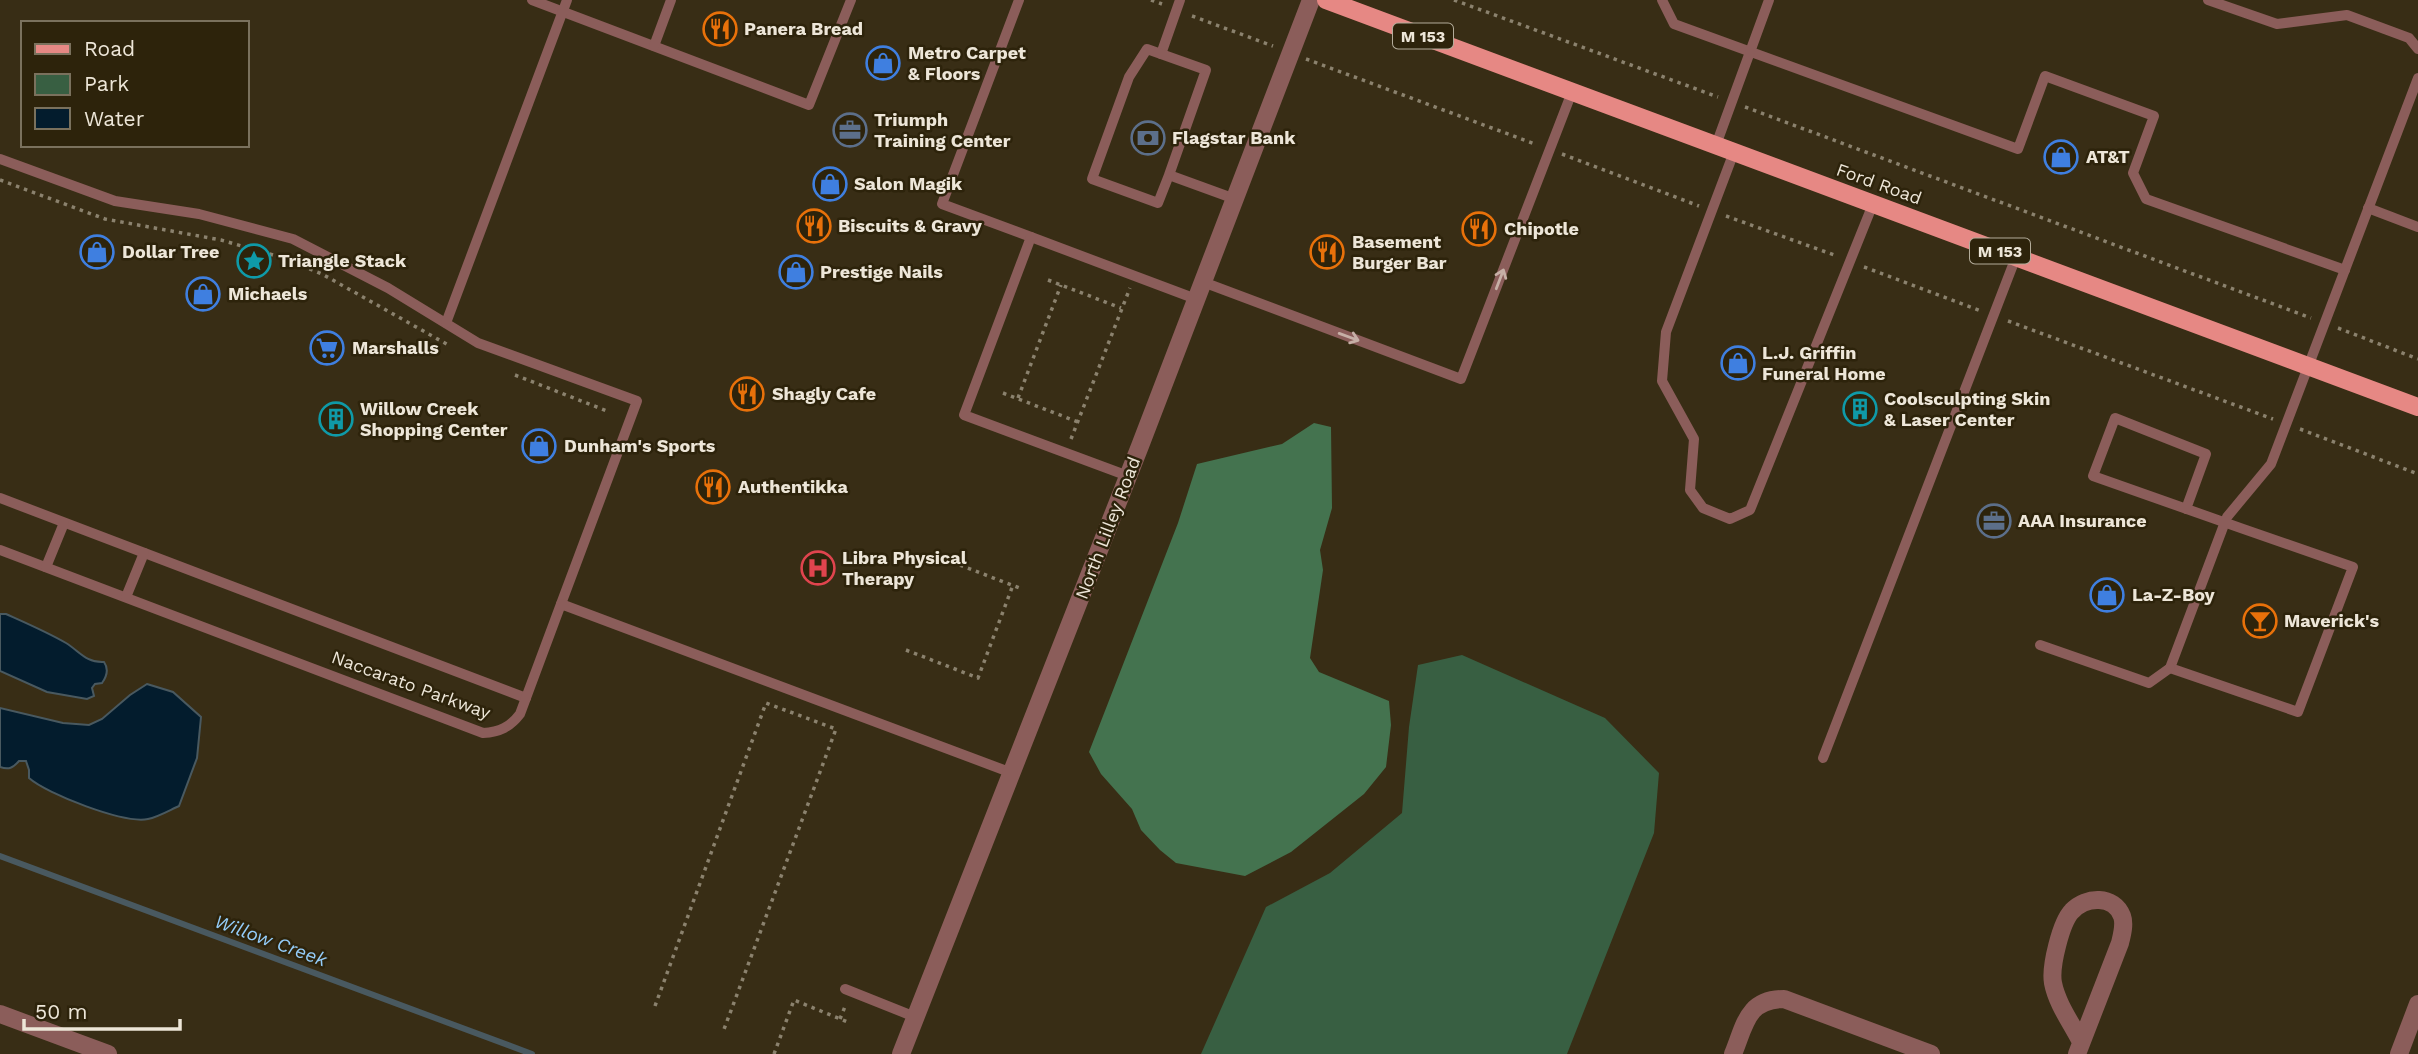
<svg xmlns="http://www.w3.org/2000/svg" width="2418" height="1054" viewBox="0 0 2418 1054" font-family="'Work Sans',sans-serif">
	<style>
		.green { fill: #385f42 }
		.forest { fill: #44734f }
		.water { fill: #031c2d; stroke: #495960; stroke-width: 2 }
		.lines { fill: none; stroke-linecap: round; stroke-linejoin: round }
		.stream { stroke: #495960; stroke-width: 6 }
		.path { stroke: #8b826e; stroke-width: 3.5; stroke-dasharray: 3.5 5; stroke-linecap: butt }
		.service { stroke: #8b5d5a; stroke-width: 10 }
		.minor { stroke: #8b5d5a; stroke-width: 18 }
		.tertiary { stroke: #8b5d5a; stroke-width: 18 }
		.primary { stroke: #e68884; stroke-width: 18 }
		.oneway { stroke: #c6afa6 }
		.labels { text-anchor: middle; stroke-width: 5; stroke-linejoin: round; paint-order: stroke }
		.shield { fill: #2d230b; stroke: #b3ac9a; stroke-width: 2 }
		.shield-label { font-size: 16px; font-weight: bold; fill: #ede6d8 }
		.poi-label { font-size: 18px; font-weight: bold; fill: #ede6d8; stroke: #2d230b; text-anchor: start }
		.street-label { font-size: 18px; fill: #ede6d8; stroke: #2d230b }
		.water-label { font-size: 19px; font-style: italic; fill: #94ccf8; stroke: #2d230b }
	</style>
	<rect width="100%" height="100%" fill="#382d15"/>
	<path class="green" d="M1462 655 1605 718 1659 773 1654 833 1567 1054H1201L1266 907 1330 873 1402 813 1409 727 1418 665Z"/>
	<path class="forest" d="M1314 423 1331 427 1332 508 1320 550 1323 570 1310 658 1319 672 1389 701 1391 725 1386 767 1364 794 1291 852 1245 876 1176 863 1160 850 1141 830 1132 809 1101 774 1089 752 1178 523 1197 464 1282 444Z"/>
	<g class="water">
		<path d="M0 614H6C26 623 47 632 66 643 79 651 86 663 104 662 109 669 107 676 102 683L95 684 92 688 94 696 87 699 47 692 0 671Z"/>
		<path d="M147 684 173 692 201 717 197 758 179 806C170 810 158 817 148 819 124 824 47 794 29 778V770L26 761H19C13 768 9 770 0 767V708L63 723 89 725 102 719 130 695Z"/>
	</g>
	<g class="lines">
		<path class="stream" d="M0 856 532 1054"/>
		<g class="path">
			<path d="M1151 0 1162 4"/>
			<path d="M1454 0 1718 97"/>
			<path d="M1192 16 1273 46"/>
			<path d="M1306 59 1535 144"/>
			<path d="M1745 107 2311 318"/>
			<path d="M1562 154 1699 206"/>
			<path d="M0 180 105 219 221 240 280 257 322 274 450 346"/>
			<path d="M1726 216 1837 256"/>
			<path d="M1864 267 1981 311"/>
			<path d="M1048 280 1121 308"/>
			<path d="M2008 321 2273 419"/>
			<path d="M2338 328 2418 359"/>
			<path d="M515 375 607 411"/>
			<path d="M1003 393 1078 422"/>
			<path d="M1018 398 1061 285"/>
			<path d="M2300 429 2418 474"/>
			<path d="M1071 439 1130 288"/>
			<path d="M952 562 1022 589"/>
			<path d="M906 650 978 678 1013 585"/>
			<path d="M655 1006 766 703 836 729 723 1032"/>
			<path d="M840 1019 846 1004"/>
			<path d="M774 1054 794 1000 850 1023"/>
		</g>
		<g class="service">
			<path d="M532 0 809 105 851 0"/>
			<path d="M1019 0 942 204 1031 237"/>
			<path d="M1662 0 1674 24 2018 149 2045 76 2154 116 2133 173 2146 199 2345 270"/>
			<path d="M2208 0 2277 24 2347 15 2409 38 2418 49"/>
			<path d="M654 46 671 0"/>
			<path d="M1161 54 1180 0"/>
			<path d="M1716 145 1769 0"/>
			<path d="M1734 152 1666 332 1662 381 1694 439 1690 490 1703 508 1730 519 1750 510 1873 204"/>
			<path d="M0 159 115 201 199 214 293 239 388 288 478 343 637 401 561 604"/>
			<path d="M1169 175 1158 203 1092 179 1129 77 1147 49 1206 70 1169 175 1235 199"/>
			<path d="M2368 208 2418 227"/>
			<path d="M1203 282 1461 379 1572 92"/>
			<path d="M446 323 567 0"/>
			<path d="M1128 476 964 415 1031 237 1196 299"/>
			<path d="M0 498 526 698"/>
			<path d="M2186 509 2206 454 2115 418 2093 476C2180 507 2266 537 2353 567L2298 712 2170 668 2225 522 2227 517 2271 464 2418 78"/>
			<path d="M0 550 483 733C500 732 510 727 520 714L561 604 1012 773"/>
			<path d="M46 567 64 523"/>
			<path d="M126 597 144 553"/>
			<path d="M2040 645 2149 683 2170 668"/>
			<path d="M1823 758 2016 257"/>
			<path d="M845 989 915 1017"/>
		</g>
		<g class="minor">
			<path d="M0 1014 108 1054"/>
			<path d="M1733 1054C1745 1025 1747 999 1784 999L1931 1054"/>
			<path d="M2077 1054 2120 943C2122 935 2125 924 2122 916 2114 895 2086 896 2072 911 2061 922 2050 967 2053 983 2057 1004 2072 1024 2081 1042"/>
			<path d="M2399 1054 2418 1004"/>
		</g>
		<path class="tertiary" d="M901 1054 1140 446 1311 0"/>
		<path class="primary" d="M1326 0 2418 407"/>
	</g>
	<defs><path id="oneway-shaft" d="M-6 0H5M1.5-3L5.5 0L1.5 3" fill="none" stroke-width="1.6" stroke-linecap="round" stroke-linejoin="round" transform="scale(1.75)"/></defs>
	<g class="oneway">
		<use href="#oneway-shaft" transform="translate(1500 279) rotate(-69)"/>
		<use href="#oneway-shaft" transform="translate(1349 337) rotate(20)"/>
	</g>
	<defs>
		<symbol id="restaurant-ring" viewBox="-11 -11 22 22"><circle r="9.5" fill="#2d230b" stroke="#e8710a" stroke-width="1.5"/><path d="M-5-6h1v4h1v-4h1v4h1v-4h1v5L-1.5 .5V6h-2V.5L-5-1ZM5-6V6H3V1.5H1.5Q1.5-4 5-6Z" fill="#e8710a"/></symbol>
		<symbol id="shop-ring" viewBox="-11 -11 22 22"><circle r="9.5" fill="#2d230b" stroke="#3f7fe0" stroke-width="1.5"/><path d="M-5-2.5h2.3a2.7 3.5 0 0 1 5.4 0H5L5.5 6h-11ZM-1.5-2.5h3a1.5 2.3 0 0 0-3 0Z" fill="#3f7fe0"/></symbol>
		<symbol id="office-ring" viewBox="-11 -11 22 22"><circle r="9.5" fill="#2d230b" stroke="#5c6f8a" stroke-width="1.5"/><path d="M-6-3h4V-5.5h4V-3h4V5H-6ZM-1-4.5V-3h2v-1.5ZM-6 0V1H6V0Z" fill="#5c6f8a"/></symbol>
		<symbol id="bank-ring" viewBox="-11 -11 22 22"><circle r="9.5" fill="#2d230b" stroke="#5c6f8a" stroke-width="1.5"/><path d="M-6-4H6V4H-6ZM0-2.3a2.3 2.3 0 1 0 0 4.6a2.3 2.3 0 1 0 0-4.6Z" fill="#5c6f8a"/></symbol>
		<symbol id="sight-ring" viewBox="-11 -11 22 22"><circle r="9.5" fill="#2d230b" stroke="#0f9aa8" stroke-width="1.5"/><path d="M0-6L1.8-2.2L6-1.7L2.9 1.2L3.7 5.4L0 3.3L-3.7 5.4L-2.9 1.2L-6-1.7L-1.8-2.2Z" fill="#0f9aa8"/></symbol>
		<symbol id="supermarket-ring" viewBox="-11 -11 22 22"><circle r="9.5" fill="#2d230b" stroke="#3f7fe0" stroke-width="1.5"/><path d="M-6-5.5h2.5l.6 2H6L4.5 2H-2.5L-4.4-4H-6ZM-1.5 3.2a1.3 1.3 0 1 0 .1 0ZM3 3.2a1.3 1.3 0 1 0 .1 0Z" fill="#3f7fe0"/></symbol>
		<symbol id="building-ring" viewBox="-11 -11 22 22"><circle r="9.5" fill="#2d230b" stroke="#0f9aa8" stroke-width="1.5"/><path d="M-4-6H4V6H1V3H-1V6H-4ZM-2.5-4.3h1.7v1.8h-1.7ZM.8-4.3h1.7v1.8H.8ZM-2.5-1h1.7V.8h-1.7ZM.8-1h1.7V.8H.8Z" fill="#0f9aa8"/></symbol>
		<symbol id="hospital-ring" viewBox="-11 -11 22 22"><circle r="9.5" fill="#2d230b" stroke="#e0444e" stroke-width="1.5"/><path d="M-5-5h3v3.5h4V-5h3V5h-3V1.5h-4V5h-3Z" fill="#e0444e"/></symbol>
		<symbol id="bar-ring" viewBox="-11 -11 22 22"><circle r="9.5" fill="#2d230b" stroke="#e8710a" stroke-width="1.5"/><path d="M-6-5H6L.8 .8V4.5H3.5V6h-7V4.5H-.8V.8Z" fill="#e8710a"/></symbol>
	</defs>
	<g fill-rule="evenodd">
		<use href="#restaurant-ring" x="701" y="10" width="38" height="38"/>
		<use href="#shop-ring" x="864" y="44" width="38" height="38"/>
		<use href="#office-ring" x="831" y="111" width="38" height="38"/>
		<use href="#bank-ring" x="1129" y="119" width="38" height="38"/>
		<use href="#shop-ring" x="2042" y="138" width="38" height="38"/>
		<use href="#shop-ring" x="811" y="165" width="38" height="38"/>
		<use href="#restaurant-ring" x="795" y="207" width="38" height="38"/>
		<use href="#restaurant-ring" x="1460" y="210" width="38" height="38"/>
		<use href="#shop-ring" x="78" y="233" width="38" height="38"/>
		<use href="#restaurant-ring" x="1308" y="233" width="38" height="38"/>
		<use href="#sight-ring" x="235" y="242" width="38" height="38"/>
		<use href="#shop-ring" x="777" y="253" width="38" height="38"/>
		<use href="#shop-ring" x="184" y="275" width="38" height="38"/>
		<use href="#supermarket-ring" x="308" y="329" width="38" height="38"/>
		<use href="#shop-ring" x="1719" y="344" width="38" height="38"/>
		<use href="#restaurant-ring" x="728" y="375" width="38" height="38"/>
		<use href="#building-ring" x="1841" y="390" width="38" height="38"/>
		<use href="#building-ring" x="317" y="400" width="38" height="38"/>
		<use href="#shop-ring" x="520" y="427" width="38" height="38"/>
		<use href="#restaurant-ring" x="694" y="468" width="38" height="38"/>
		<use href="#office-ring" x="1975" y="502" width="38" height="38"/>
		<use href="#hospital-ring" x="799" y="549" width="38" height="38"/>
		<use href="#shop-ring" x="2088" y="576" width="38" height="38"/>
		<use href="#bar-ring" x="2241" y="602" width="38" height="38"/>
	</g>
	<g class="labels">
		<g class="shield">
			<rect x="1393" y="23.5" width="60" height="25" rx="5"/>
			<rect x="1970" y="238.5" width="60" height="25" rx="5"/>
		</g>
		<g class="shield-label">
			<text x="1423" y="42">M 153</text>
			<text x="2000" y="257">M 153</text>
		</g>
		<g class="poi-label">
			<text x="744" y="35">Panera Bread</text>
			<text x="908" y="59">Metro Carpet<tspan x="908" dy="21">&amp; Floors</tspan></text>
			<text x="874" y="126">Triumph<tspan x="874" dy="21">Training Center</tspan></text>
			<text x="1172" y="144">Flagstar Bank</text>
			<text x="2086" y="163">AT&amp;T</text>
			<text x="854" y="190">Salon Magik</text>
			<text x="838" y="232">Biscuits &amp; Gravy</text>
			<text x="1504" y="235">Chipotle</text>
			<text x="1352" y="248">Basement<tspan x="1352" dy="21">Burger Bar</tspan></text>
			<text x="122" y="258">Dollar Tree</text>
			<text x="278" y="267">Triangle Stack</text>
			<text x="820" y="278">Prestige Nails</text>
			<text x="228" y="300">Michaels</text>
			<text x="352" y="354">Marshalls</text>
			<text x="1762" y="359">L.J. Griffin<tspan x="1762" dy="21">Funeral Home</tspan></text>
			<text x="772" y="400">Shagly Cafe</text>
			<text x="1884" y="405">Coolsculpting Skin<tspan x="1884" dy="21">&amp; Laser Center</tspan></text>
			<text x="360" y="415">Willow Creek<tspan x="360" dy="21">Shopping Center</tspan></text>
			<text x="564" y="452">Dunham's Sports</text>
			<text x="738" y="493">Authentikka</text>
			<text x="2018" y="527">AAA Insurance</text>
			<text x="842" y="564">Libra Physical<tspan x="842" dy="21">Therapy</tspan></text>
			<text x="2132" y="601">La-Z-Boy</text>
			<text x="2284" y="627">Maverick's</text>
		</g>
		<g class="street-label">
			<text transform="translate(1879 184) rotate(20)" y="6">Ford Road</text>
			<text transform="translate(1108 528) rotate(-69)" y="6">North Lilley Road</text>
			<text transform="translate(411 685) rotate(20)" y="6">Naccarato Parkway</text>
		</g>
		<g class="water-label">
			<text transform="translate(271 940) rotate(20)" y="7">Willow Creek</text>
		</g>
	</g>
	<rect x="21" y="21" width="228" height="126" fill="#2d230b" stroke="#7a715d" stroke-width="2"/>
	<rect x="35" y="44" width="35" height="10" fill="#e68884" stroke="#7a715d" stroke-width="2"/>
	<text x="84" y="56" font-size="21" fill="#ede6d8">Road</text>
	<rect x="35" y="74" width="35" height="21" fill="#385f42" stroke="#7a715d" stroke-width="2"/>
	<text x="84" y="91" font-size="21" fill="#ede6d8">Park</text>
	<rect x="35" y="108" width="35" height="21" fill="#031c2d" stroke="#7a715d" stroke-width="2"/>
	<text x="84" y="126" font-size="21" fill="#ede6d8">Water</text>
	<path d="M24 1019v10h156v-10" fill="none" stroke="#ede6d8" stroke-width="3.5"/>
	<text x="35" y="1019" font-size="21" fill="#ede6d8" stroke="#2d230b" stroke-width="5" paint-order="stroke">50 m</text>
</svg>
